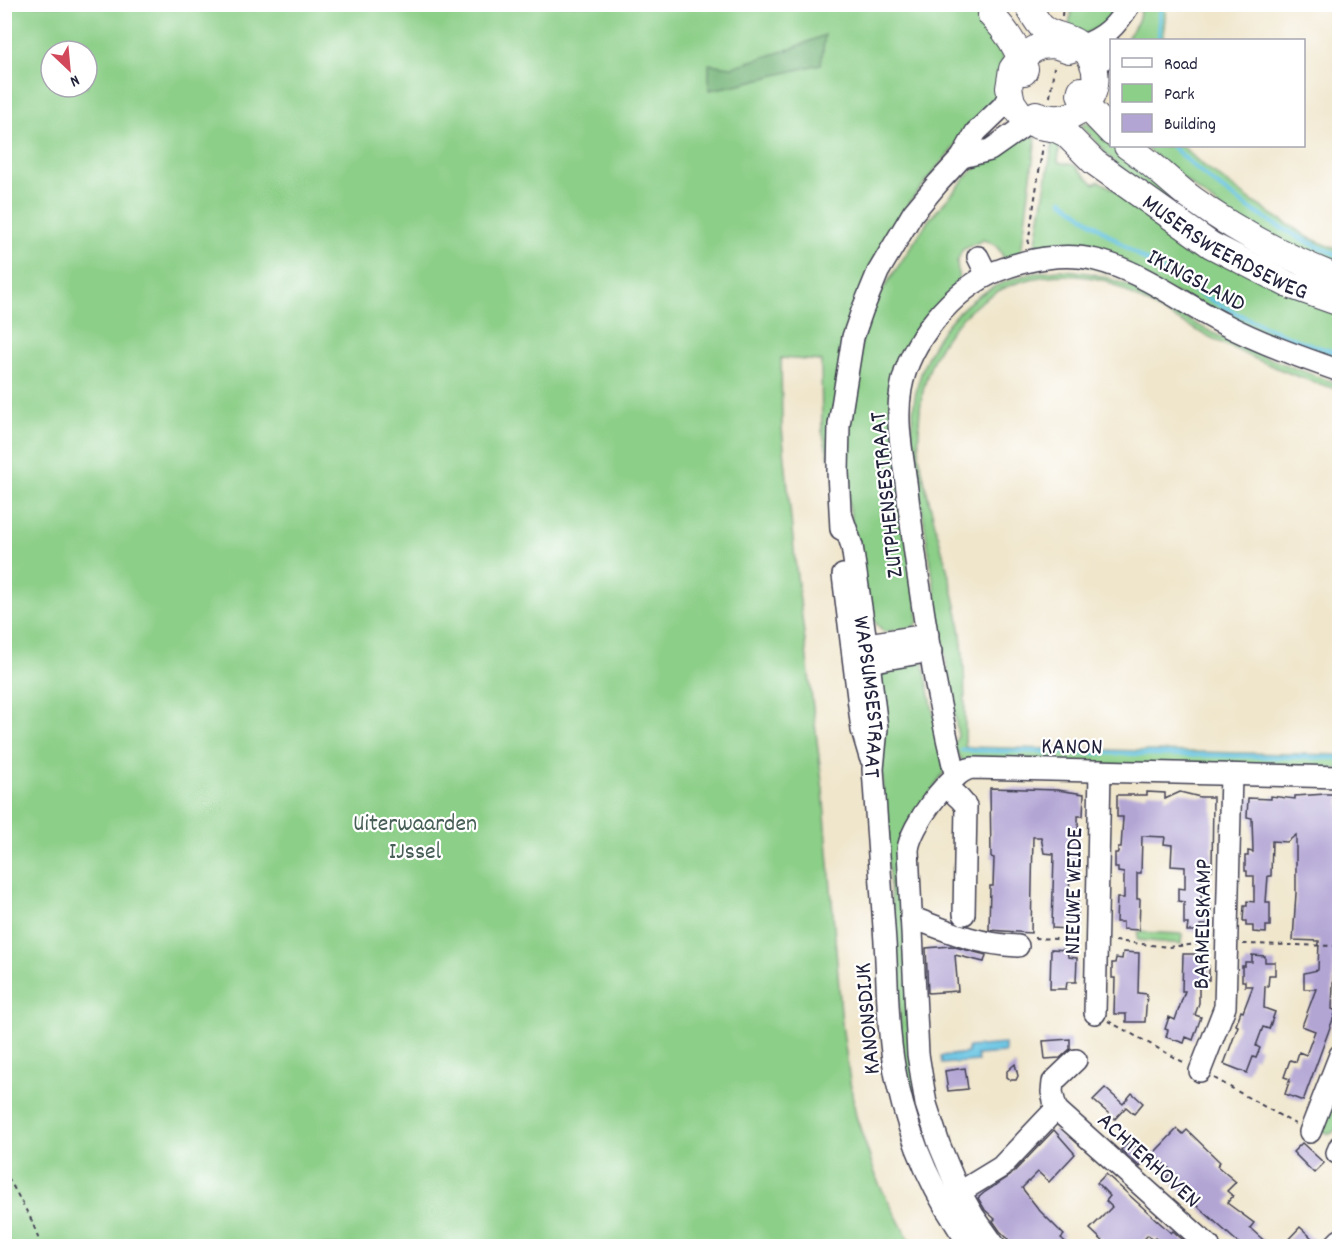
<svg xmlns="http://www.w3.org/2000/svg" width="1344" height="1251" viewBox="0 0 1344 1251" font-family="Dekko,sans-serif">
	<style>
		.green { fill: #8ccf88; stroke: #577862; stroke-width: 1.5; fill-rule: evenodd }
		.forest { fill: #71b274; stroke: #4a6a58; stroke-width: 1.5 }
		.water { fill: #64c2e2; stroke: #43728e; stroke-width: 1.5 }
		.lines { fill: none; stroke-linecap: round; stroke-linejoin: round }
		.stream { stroke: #64c2e2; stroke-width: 4.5 }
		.building { fill: #b2a5d4 }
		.minor-casing { stroke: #413f51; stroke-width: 24 }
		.major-casing { stroke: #413f51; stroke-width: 28 }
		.path { stroke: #413f51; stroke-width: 2; stroke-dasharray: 4.5 4.5; stroke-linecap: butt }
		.minor { stroke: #fff; stroke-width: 21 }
		.major { stroke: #fff; stroke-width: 26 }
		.labels { text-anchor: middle; stroke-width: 4.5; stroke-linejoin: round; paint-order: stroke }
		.street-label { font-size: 24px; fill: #22223b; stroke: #fff }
		.park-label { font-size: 24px; fill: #475f56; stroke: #fff }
	</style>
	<rect width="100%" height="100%" fill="#fff"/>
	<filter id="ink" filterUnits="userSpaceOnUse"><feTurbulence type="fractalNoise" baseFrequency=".0167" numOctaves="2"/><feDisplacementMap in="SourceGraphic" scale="12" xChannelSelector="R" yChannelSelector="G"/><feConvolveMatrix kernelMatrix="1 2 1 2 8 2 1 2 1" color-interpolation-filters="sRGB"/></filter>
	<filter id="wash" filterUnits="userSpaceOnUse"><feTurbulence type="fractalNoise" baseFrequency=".008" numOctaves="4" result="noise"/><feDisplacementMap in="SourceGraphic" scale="24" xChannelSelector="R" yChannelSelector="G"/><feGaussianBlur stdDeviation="1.35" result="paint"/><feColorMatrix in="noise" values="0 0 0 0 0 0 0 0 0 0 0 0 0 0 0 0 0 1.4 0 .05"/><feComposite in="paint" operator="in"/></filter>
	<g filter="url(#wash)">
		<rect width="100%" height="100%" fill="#f0e6cc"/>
		<g class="green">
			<path d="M5 5H976L1002 54 1005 63 1001 95 944 159 909 203 892 229 829 458 822 431 821 361 781 358 782 428 795 560 823 790 842 1024 850 1082 856 1116 878 1182 912 1246H5ZM51 51H87V87H51Z"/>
			<path d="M1072 5H1122L1115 19 1085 34 1069 27Z"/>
			<path d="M1142 5H1166L1163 40H1126L1138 21Z"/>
			<path d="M1086 122 1111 141 1112 146H1118L1293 272 1291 276 1234 248 1121 168 1103 151 1104 150 1081 125Z"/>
			<path d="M1027 134 1028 137H1036L1021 254 1005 262C1001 250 996 243 983 240L962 250 957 262 959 282 905 365 918 622 912 628 884 632 874 621 866 598 848 501 847 445 859 351 876 300 928 221 971 172 998 150Z"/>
			<path d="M1053 141 1060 144 1058 162 1074 165 1094 184 1099 181 1339 313V366L1181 296 1038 250 1035 247Z"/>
			<path d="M1143 146H1182L1199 162 1253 202 1309 238 1339 250V274L1230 216Z"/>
			<path d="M1059 270C1122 271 1157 304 1211 332 1252 353 1295 369 1339 384V390C1256 366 1182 323 1107 281 1065 270 1021 274 985 299 941 330 920 374 919 427 919 436 918 446 919 455 928 506 945 555 956 606 966 652 965 699 965 747L1339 755V769L964 763 953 746 958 736 913 452C904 356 959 276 1059 270Z"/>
			<path d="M922 656 945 770 908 830 913 1055 989 1246H981L952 1203 924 1142 908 1086 901 1047 897 963 883 809 880 671 884 666Z"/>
			<path d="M1138 932 1182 934 1181 944 1138 940Z"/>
			<path d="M1326 1100 1339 1113C1339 1123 1340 1129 1330 1134L1321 1131Z"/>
		</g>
		<path class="forest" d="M825 35 821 64 736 85 709 90V64L732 67 793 48Z"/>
		<path class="water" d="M1005 1044V1053L977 1055 978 1061 942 1064 941 1056 968 1053V1047Z"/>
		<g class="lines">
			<g class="stream">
				<path d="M1159 40 1161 4"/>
				<path d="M1172 146C1217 191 1281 233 1340 256"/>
				<path d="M1062 200C1146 265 1236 324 1340 354"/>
				<path d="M962 750 1340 758"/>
			</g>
		</g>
		<g id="blocks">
			<g class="building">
				<path d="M990 788 1057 790 1084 794 1083 816H1078L1079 872H1069L1070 897H1078V922L1068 921V929L1052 928 1054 854 1044 853 1041 837H1033L1031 933 989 930 990 886H993L994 858 991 857Z"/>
				<path d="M1147 792 1165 793V799L1180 792 1200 797H1213L1212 870H1209V875H1202L1201 900 1208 901V905H1211L1210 920H1208L1207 925H1200V931H1187L1188 924H1184V902L1178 901V888L1185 889V867L1171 866 1172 845 1164 844 1165 837 1142 836 1141 873H1137V899H1140L1139 930 1123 929V922H1116L1117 898H1124V873L1118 872V868H1115V853H1118V848H1121L1123 817H1117V795H1147Z"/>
				<path d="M1326 794H1340V940H1335L1332 1009 1336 1011 1303 1101 1285 1094 1290 1079 1284 1077 1290 1060 1296 1062 1299 1052 1306 1055 1315 1031 1302 1026 1316 989H1304V973L1318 970 1319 941 1293 940 1296 893V835L1287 842 1272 841 1271 876H1268L1266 902H1270V926H1266V933L1253 932V926H1246V921H1243L1244 906H1247V901L1254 902V876H1247V871H1245V856H1248V851L1253 852 1252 818 1247 817 1248 798 1271 799V796L1295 799V796Z"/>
				<path d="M951 946 986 955 984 962 955 955 958 991 928 993 926 948Z"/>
				<path d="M1051 949 1067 950 1068 957 1077 958 1076 982H1067L1066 989H1050Z"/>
				<path d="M1123 952 1139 953 1138 993 1147 994 1145 1022H1126V1014H1114L1115 978H1112V963H1115L1116 958 1122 959Z"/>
				<path d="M1183 954H1200V961H1207L1206 966H1209V980H1206V985H1199V1003L1195 1015 1201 1017 1193 1040 1186 1037 1184 1043 1166 1037 1168 1030 1165 1029 1169 1017 1175 1020 1185 991H1182Z"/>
				<path d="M1252 955 1265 956V962H1275V975H1269L1268 987 1265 986 1264 1008 1275 1012 1269 1029 1263 1027 1256 1046 1260 1048 1256 1058 1253 1057 1247 1073 1224 1064 1238 1026 1236 1025 1241 1011 1243 1012 1253 986H1245V981H1242V966H1245V962H1252Z"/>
				<path d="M1070 1039V1049L1060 1058 1045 1059 1043 1041Z"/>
				<path d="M1015 1064 1018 1076 1016 1080H1011L1007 1077V1071Z"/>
				<path d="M965 1068 968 1089 948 1091 945 1071Z"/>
				<path d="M1105 1088 1123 1104 1132 1093 1143 1103 1134 1114 1126 1107 1115 1119 1093 1100Z"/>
				<path d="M1177 1129 1183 1134 1187 1130 1220 1162 1217 1166 1236 1182 1227 1191 1233 1196 1227 1203 1254 1223 1250 1228 1270 1246H1242L1166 1178 1172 1171 1153 1154Z"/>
				<path d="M1054 1130 1075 1154 1049 1182 1038 1172 1022 1188 1040 1211 1064 1235 1061 1238 1070 1246H1007L1006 1241 1008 1239 1000 1231 993 1221 995 1219 985 1210 978 1198 985 1192 1010 1176Z"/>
				<path d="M1129 1141 1148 1158 1140 1167 1121 1150Z"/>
				<path d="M1302 1143 1324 1163 1314 1173 1293 1152Z"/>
				<path d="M1106 1174 1171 1233 1173 1231 1190 1246H1164L1155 1238 1153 1240 1148 1235 1138 1246H1108L1090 1229 1112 1207 1106 1201 1110 1196 1097 1183Z"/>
				<path d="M1300 1227 1314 1240 1308 1246H1282Z"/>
			</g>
		</g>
	</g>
	<g filter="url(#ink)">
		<use href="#blocks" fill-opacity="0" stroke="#413f51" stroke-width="1.5"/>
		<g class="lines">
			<defs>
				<g id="minor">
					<path d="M1081 46C1106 37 1116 26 1130 4"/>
					<path d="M1095 68 1112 48"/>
					<path d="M962 157 990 150 1024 126 1033 124"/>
					<path d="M978 257 987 275"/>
					<path id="s1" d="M842 517 852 546 869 662 877 728 873 769C877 827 881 884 885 942 888 988 887 1036 897 1082 910 1141 935 1198 971 1246"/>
					<path d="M841 529 838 472 839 425 853 337 862 311 878 272 913 213 938 183 962 157 976 132 1003 106 1010 94"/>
					<path d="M843 575 862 730 870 757"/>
					<path d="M857 651 867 644 928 635"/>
					<path d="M858 658 869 662 931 651"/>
					<path d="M956 777C933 684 918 585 907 490 903 456 895 423 901 389 909 342 953 289 997 271 1026 259 1065 252 1096 260 1142 271 1182 303 1224 324 1261 343 1300 357 1340 371"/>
					<path d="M947 787 960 799 966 806 964 914"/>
					<path d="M911 917C950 932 976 944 1018 946"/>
					<path d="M1095 1013 1100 771"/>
					<path d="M1200 1071 1225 1007 1231 775"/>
					<path d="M1056 1109 1052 1092 1053 1082 1076 1060"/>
					<path d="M1310 1132 1340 1055"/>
					<path d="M1337 1153 1340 1146"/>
					<path d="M960 1192 1001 1167 1056 1109 1209 1246"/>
					<path d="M995 1246 973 1215 956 1185 939 1144 926 1104 918 1054 908 850C910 827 949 772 972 768L1340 777"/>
					<path d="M1334 1246 1340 1240"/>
				</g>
				<g id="major">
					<path d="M1027 4C1032 12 1036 22 1043 28 1053 36 1066 35 1077 43 1103 61 1102 101 1072 115 1060 120 1048 119 1036 114"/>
					<path d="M991 15C1006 30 1018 49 1025 69L1024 72"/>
					<path id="s2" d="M1081 46 1069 50 1054 45 1040 46 1021 57 1012 69 1009 88 1012 102 1021 115 1038 126 1056 129 1066 134 1094 162 1211 245 1289 285 1340 303"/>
					<path d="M1081 90 1080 94 1090 110 1112 133"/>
					<path d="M1127 146C1150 161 1169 181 1191 198 1236 231 1288 258 1340 279"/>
				</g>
			</defs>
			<use href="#minor" class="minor-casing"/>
			<use href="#major" class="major-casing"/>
			<g class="path">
				<path d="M1062 16 1063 4"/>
				<path d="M1050 97 1054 67"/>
				<path d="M1028 244 1043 145"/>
				<path d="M1034 938 1079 940"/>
				<path d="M1115 941 1168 947 1211 943"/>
				<path d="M1243 944 1340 946"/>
				<path d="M1108 1021 1185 1063"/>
				<path d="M1214 1078 1295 1124"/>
				<path d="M4 1170 32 1221 41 1246"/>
			</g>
			<use href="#minor" class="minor"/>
			<use href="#major" class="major"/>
		</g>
	</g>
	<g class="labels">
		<g class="street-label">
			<text dy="8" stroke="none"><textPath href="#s2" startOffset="375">MUSERSWEERDSEWEG</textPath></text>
			<text transform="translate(1197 279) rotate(28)" y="8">IKINGSLAND</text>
			<text transform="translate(885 495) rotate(-96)" y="8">ZUTPHENSESTRAAT</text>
			<text dy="8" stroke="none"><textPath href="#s1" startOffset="183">WAPSUMSESTRAAT</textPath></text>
			<text transform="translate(1072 745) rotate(1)" y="8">KANON</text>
			<text transform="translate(1072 891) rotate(-89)" y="8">NIEUWE WEIDE</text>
			<text transform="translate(1201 924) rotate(-89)" y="8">BARMELSKAMP</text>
			<text transform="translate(866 1019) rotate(-95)" y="8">KANONSDIJK</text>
			<text transform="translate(1150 1159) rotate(42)" y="8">ACHTERHOVEN</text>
		</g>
		<g class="park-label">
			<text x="415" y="830">Uiterwaarden<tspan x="415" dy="28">IJssel</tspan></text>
		</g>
	</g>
	<rect width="1344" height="1251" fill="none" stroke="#fff" stroke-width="24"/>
	<rect x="1110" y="39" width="195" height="108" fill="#ffffff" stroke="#a7a7b1" stroke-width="1.5"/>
	<rect x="1122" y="58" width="30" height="9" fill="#ffffff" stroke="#a7a7b1" stroke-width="1.5"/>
	<text x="1164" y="69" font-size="18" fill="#22223b">Road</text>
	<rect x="1122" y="84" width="30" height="18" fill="#8ccf88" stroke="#a7a7b1" stroke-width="1.5"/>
	<text x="1164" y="99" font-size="18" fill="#22223b">Park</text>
	<rect x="1122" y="114" width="30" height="18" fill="#b2a5d4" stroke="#a7a7b1" stroke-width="1.5"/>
	<text x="1164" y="129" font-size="18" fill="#22223b">Building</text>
	<g transform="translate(69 69) rotate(154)"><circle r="28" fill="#ffffff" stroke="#a7a7b1" stroke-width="1.5"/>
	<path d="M0-4.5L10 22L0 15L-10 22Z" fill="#d1495b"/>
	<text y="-9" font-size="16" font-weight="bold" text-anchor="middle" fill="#22223b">N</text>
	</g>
</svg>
